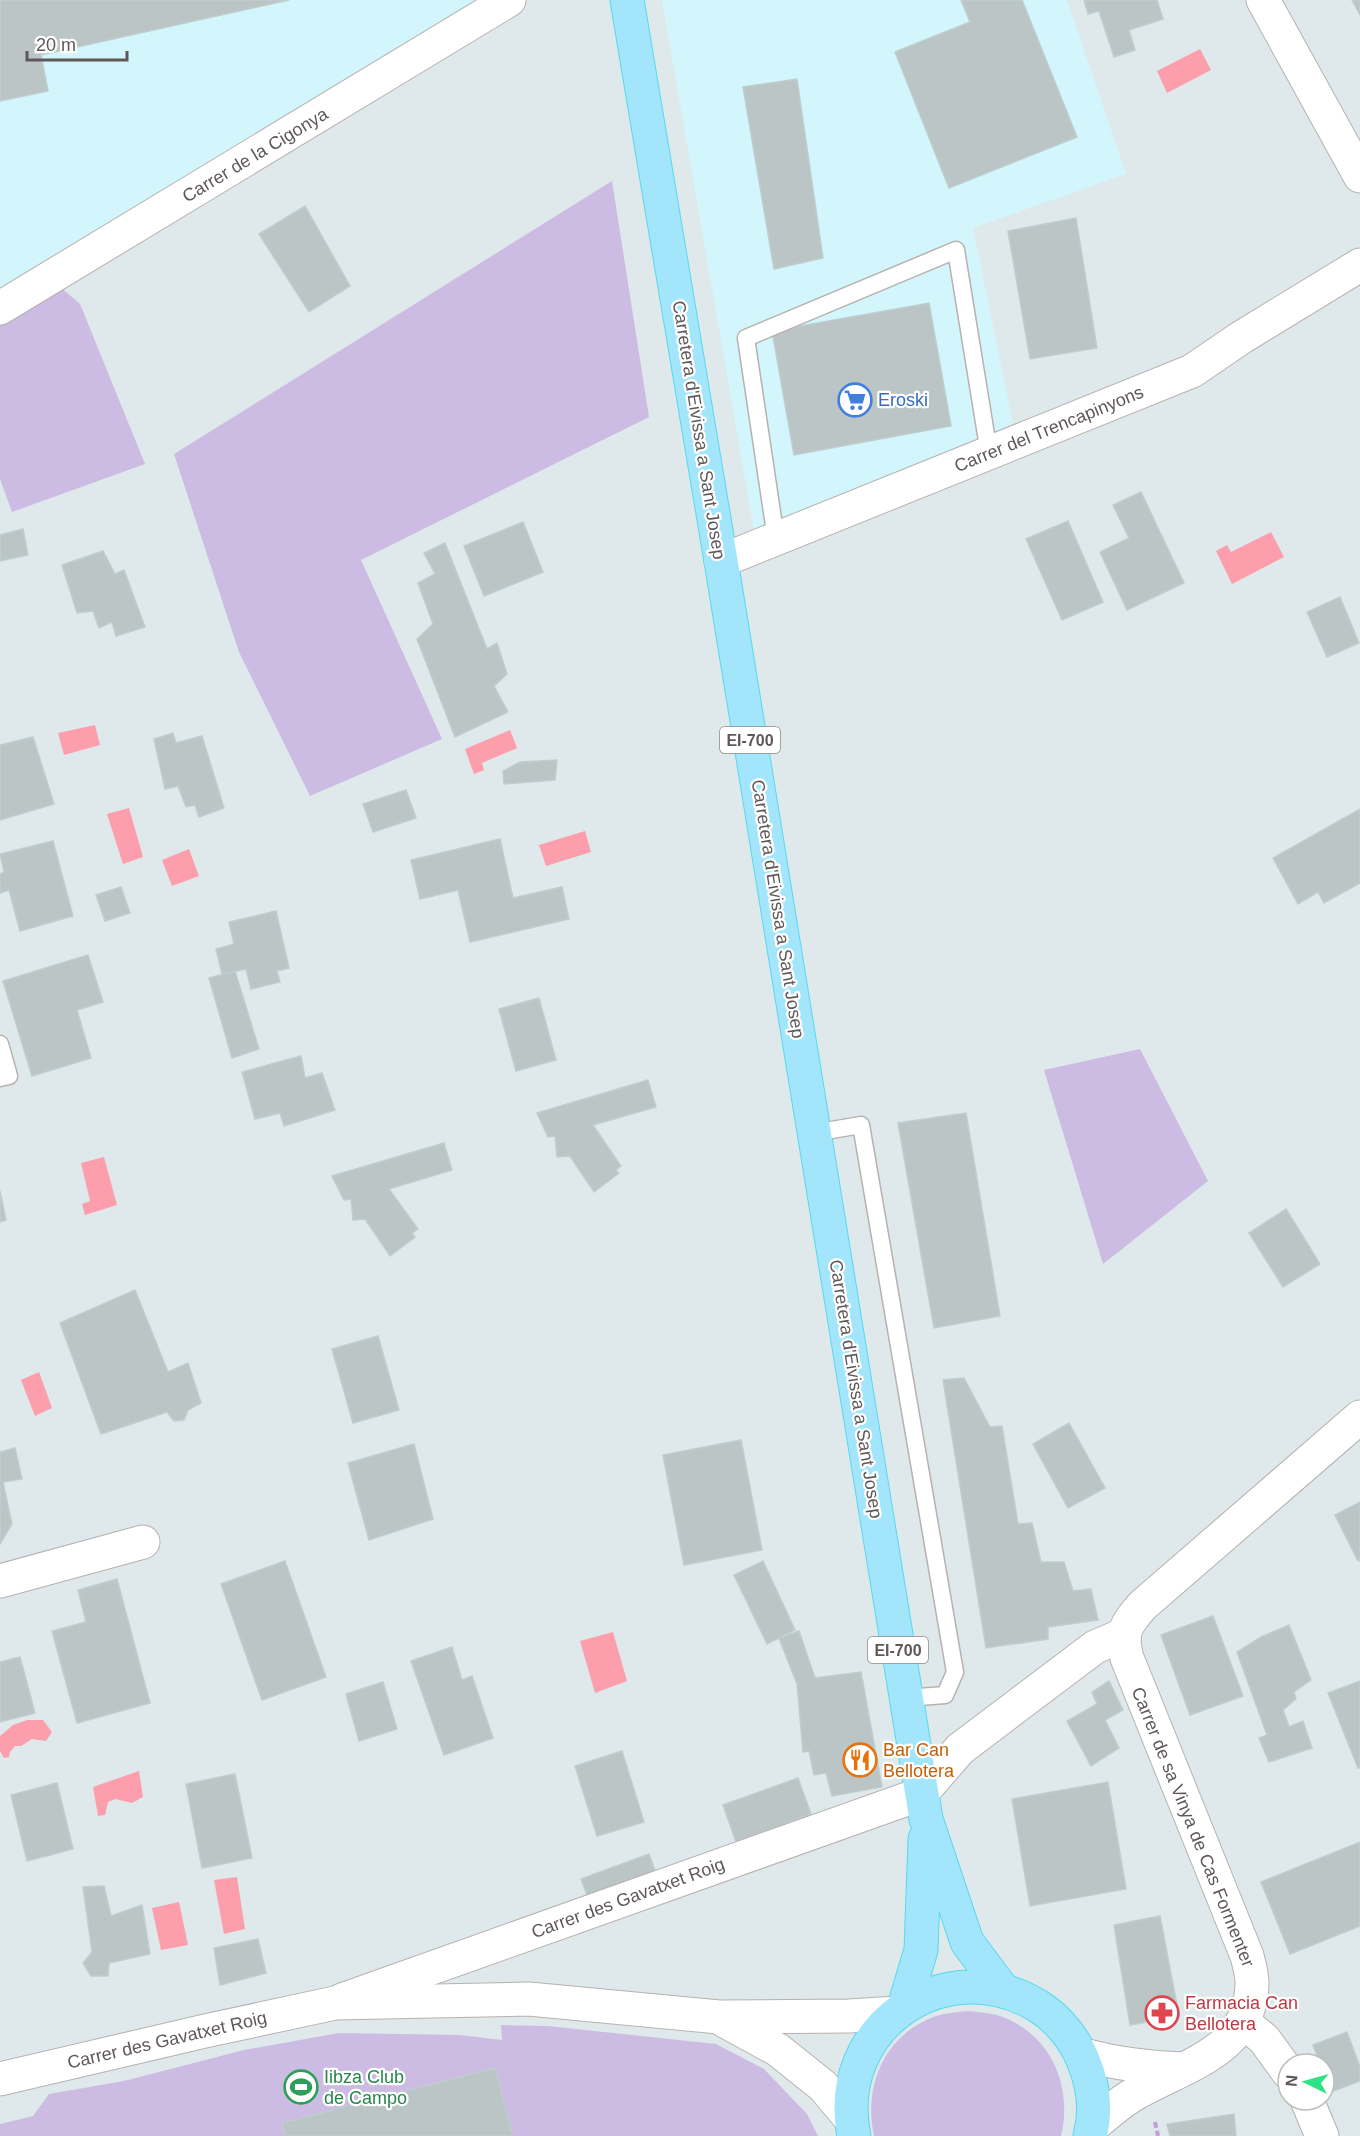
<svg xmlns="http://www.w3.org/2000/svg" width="1360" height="2136" viewBox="0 0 1360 2136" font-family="Helvetica,sans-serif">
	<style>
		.commercial { fill: #d3f5fc }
		.green { fill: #ccbbe3 }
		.water { fill: #fc9eac }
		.building { fill: #bbc5c6; stroke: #bececf; stroke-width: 1.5 }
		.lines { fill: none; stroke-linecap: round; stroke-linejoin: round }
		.service-casing { stroke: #b7b1b0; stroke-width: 19 }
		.minor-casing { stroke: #b7b1b0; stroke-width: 35 }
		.tertiary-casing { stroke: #b7b1b0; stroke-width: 35 }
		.primary-casing { stroke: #56d9ed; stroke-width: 35 }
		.path { stroke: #c39fd4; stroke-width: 4; stroke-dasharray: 6 3; stroke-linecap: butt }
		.service { stroke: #fff; stroke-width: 16 }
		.minor { stroke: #fff; stroke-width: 33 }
		.tertiary { stroke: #fff; stroke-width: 33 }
		.primary { stroke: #a3e6fc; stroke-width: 33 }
		.labels { text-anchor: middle; stroke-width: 4.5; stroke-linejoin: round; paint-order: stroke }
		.shield { fill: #fff; stroke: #908a8a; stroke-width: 1.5 }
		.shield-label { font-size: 16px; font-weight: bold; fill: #605858 }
		.street-label { font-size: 18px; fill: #605858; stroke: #fff }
		.shop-label { font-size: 18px; fill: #366cbe; stroke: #fff; text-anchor: start }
		.food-label { font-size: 18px; fill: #c56008; stroke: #fff; text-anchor: start }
		.health-label { font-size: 18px; fill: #be3a42; stroke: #fff; text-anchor: start }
		.leisure-label { font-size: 18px; fill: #27864d; stroke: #fff; text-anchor: start }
	</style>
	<rect width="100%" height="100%" fill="#dfe9eb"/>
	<g class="commercial">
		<path d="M0 0H491L0 292Z"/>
		<path d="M662 0H1067L1126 174 973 228 1013 424 754 531Z"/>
	</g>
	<g class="green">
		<path d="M612 181 649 417 361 560 442 739 310 796 239 652 174 454Z"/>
		<path d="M59 286 80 304 145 464 12 512 0 479V322Z"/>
		<path d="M1140 1049 1208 1181 1103 1264 1044 1070Z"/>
		<path d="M968 2011C978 2012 990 2013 1000 2016 1051 2034 1073 2086 1061 2136H874C863 2085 885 2034 936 2016 946 2013 958 2012 968 2011Z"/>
		<path d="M501 2025 548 2026 716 2044 764 2069 807 2114 818 2136H0V2124L33 2116 49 2094 124 2081 244 2050 339 2033 460 2035 502 2040Z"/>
	</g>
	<g class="water">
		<path d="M1200 49 1211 70 1167 93 1157 71Z"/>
		<path d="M1271 532 1284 557 1232 584 1216 551 1227 545 1231 552Z"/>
		<path d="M95 725 100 745 64 755 58 733Z"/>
		<path d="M510 730 517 748 515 749 482 763 484 770 474 774 465 749Z"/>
		<path d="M129 808 143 857 123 864 107 814Z"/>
		<path d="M585 831 591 852 546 866 539 845Z"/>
		<path d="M189 849 199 876 172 886 162 860Z"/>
		<path d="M104 1157 117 1205 85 1215 82 1204 90 1201 81 1163Z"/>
		<path d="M39 1372 52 1408 35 1416 21 1380Z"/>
		<path d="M613 1632 627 1681 595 1693 580 1641Z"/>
		<path d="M27 1720H43L52 1732 46 1741 32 1739 21 1746H15L10 1752 9 1757 4 1758 0 1751V1736L13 1725Z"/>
		<path d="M139 1771 143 1797 132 1803 115 1799 108 1802 105 1815 98 1816 93 1787Z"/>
		<path d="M237 1877 245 1929 224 1934 214 1880Z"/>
		<path d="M179 1902 188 1945 161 1950 152 1908Z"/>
	</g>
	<g class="building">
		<path d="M0 0H289L41 55 48 91 0 101Z"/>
		<path d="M961 0H1022L1077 137 949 188 895 52 970 22Z"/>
		<path d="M1084 0H1157L1163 19 1129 30 1135 50 1114 57 1099 11 1088 14Z"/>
		<path d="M1352 0H1360V15Z"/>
		<path d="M797 79 823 258 774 269 743 87Z"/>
		<path d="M305 206 350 286 309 312 259 234Z"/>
		<path d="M1076 218 1097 348 1030 359 1008 231Z"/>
		<path d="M929 303 951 426 794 455 772 331Z"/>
		<path d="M1141 492 1184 583 1127 610 1100 552 1129 538 1113 505Z"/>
		<path d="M1068 521 1103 602 1062 620 1026 539Z"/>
		<path d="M523 522 543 572 484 596 464 546Z"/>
		<path d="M23 529 28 555 0 561V535Z"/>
		<path d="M445 543 487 649 497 643 507 674 494 686 508 712 455 737 417 639 433 624 418 583 435 574 424 553Z"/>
		<path d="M103 551 115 574 124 570 145 627 116 636 112 622 99 628 93 611 77 613 62 565Z"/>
		<path d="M1340 597 1359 643 1327 657 1307 612Z"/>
		<path d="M173 733 176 743 202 736 224 808 199 817 195 805 186 807 178 786 165 789 154 739Z"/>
		<path d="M33 737 54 804 0 820V745Z"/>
		<path d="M557 760 555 780 504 784 503 771 520 762Z"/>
		<path d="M406 790 416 818 373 832 363 804Z"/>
		<path d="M1360 809V883L1324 903 1318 892 1298 904 1273 858Z"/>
		<path d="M500 839 513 898 562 887 569 919 470 942 458 890 420 899 411 860Z"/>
		<path d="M53 841 73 916 20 931 9 890 0 893V874L4 872 0 854Z"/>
		<path d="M121 887 130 913 105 921 96 895Z"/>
		<path d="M276 911 289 968 277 971 280 982 251 989 246 969 222 974 216 949 234 944 229 922Z"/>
		<path d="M88 955 103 1002 77 1010 91 1058 32 1076 3 981Z"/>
		<path d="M235 971 259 1049 232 1058 209 978Z"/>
		<path d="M539 998 556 1060 516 1071 499 1009Z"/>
		<path d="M301 1056 305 1078 322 1073 335 1110 284 1126 280 1113 255 1119 242 1072Z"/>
		<path d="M648 1080 656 1107 593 1125 621 1166 616 1170 619 1173 594 1192 570 1156 557 1157 555 1136 548 1137 537 1113Z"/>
		<path d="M966 1113 1000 1316 934 1328 898 1123Z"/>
		<path d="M444 1143 452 1170 389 1189 418 1229 412 1233 415 1237 390 1256 365 1219 353 1220 351 1199 344 1200 332 1176Z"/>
		<path d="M0 1191 6 1220 0 1222Z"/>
		<path d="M1286 1209 1320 1264 1283 1287 1249 1233Z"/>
		<path d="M135 1290 168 1372 188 1363 201 1403 188 1410 184 1420 174 1421 167 1412 101 1434 60 1323Z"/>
		<path d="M378 1336 399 1410 353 1423 332 1349Z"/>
		<path d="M964 1378 990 1427 1002 1426 1018 1524 1032 1523 1041 1562H1064L1073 1591 1091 1589 1098 1620 1048 1627V1639L986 1648 943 1380Z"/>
		<path d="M1069 1423 1105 1488 1068 1508 1033 1444Z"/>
		<path d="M741 1440 762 1550 684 1565 663 1455Z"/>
		<path d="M414 1444 433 1519 369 1540 348 1463Z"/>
		<path d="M15 1448 22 1479 3 1482 12 1524 0 1544V1452Z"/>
		<path d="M1360 1502V1560L1358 1561 1335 1515Z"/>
		<path d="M285 1561 326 1677 262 1700 221 1584Z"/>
		<path d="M763 1561 795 1630 767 1644 734 1575Z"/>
		<path d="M117 1579 150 1703 77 1723 52 1631 86 1622 78 1590Z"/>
		<path d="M1213 1616 1243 1696 1190 1715 1161 1635Z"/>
		<path d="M1289 1625 1311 1680 1294 1692 1296 1699 1283 1710 1289 1727 1303 1721 1312 1748 1269 1762 1259 1738 1267 1735 1237 1652 1261 1637Z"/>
		<path d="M799 1631 815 1678 861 1672 882 1787 832 1796 826 1773 814 1775 809 1751 803 1752 797 1684 779 1638Z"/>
		<path d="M452 1647 462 1680 472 1676 493 1738 444 1755 411 1661Z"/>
		<path d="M20 1657 35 1713 0 1722V1662Z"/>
		<path d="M1109 1681 1123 1710 1105 1720 1119 1748 1091 1766 1067 1721 1097 1704 1092 1692Z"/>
		<path d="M1360 1681V1768H1358L1328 1693Z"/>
		<path d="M383 1682 397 1729 359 1741 346 1694Z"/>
		<path d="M622 1751 644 1822 597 1836 575 1766Z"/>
		<path d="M235 1774 252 1858 202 1868 186 1784Z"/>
		<path d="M798 1778 811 1814 736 1842 723 1805Z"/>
		<path d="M1108 1782 1126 1889 1030 1906 1012 1799Z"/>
		<path d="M57 1783 73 1849 27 1861 11 1795Z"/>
		<path d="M1360 1842V1926L1290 1954 1261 1882Z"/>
		<path d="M649 1854 658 1879 590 1903 581 1879Z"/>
		<path d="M104 1886 111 1916 142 1905 150 1954 109 1963 108 1976H91L83 1963 92 1952 83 1887Z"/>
		<path d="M1160 1916 1179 2016 1130 2025 1114 1925Z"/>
		<path d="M258 1939 266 1973 220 1985 214 1948Z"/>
		<path d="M1347 2032 1360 2067V2081L1331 2092 1324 2074V2064H1320L1313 2045Z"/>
		<path d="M495 2068 513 2136H285L282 2123Z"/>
		<path d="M1234 2114 1236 2136H1170L1167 2124Z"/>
	</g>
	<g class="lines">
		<defs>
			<g id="service">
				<path d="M776 539 746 338 956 250 989 453"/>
				<path d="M0 1044 9 1076 0 1078"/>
				<path d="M814 1133 861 1125 955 1672 945 1695 906 1698"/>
			</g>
			<g id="minor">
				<path d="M1263 0 1360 176"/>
				<path d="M0 308 509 0"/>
				<path d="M721 561 1192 371 1242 337 1360 265"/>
				<path d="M0 1581 143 1542"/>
				<path d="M342 2000 921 1794 960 1749 1095 1647 1123 1635"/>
				<path d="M1243 2022 1264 2039 1288 2072"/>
				<path d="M1307 2100 1322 2136"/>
			</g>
			<g id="tertiary">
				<path d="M723 2020 778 2050 823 2086 850 2118"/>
				<path d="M1081 2054C1115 2064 1148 2067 1183 2069"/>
				<path d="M0 2079 205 2031 335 2003 529 1999 719 2017 849 2016 897 2013"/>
				<path d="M1092 2127C1107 2114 1122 2100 1140 2091 1187 2065 1252 2049 1252 1983 1252 1974 1249 1964 1247 1956L1127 1658C1120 1632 1126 1624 1143 1605L1360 1417"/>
			</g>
			<g id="primary">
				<path d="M627 0 721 561 926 1819 967 1942 1003 1990"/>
				<path d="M904 2007 921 1950 925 1839"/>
				<path d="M854 2136C831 2027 947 1947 1041 2008 1059 2020 1075 2040 1083 2060 1093 2084 1097 2111 1090 2136"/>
			</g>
		</defs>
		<use href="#service" class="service-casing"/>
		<use href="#minor" class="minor-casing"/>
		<use href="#tertiary" class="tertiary-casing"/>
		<use href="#primary" class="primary-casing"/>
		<path class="path" d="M1155 2122 1158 2136"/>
		<use href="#service" class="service"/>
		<use href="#minor" class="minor"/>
		<use href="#tertiary" class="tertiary"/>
		<use href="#primary" class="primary"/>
	</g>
	<defs>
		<symbol id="supermarket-ring" viewBox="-11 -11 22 22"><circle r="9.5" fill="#fff" stroke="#3f7fe0" stroke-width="1.5"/><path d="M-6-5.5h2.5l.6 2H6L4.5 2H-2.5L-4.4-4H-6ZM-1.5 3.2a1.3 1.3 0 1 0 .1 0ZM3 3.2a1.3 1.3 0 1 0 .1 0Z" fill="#3f7fe0"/></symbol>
		<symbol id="restaurant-ring" viewBox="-11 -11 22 22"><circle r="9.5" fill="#fff" stroke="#e8710a" stroke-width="1.5"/><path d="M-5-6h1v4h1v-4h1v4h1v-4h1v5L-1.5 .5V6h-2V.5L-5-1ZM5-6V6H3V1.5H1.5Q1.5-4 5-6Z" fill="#e8710a"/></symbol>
		<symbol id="pharmacy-ring" viewBox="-11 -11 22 22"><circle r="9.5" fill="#fff" stroke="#e0444e" stroke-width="1.5"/><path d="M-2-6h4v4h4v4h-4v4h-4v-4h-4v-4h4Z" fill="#e0444e"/></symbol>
		<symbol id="stadium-ring" viewBox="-11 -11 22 22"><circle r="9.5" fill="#fff" stroke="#2e9e5b" stroke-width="1.5"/><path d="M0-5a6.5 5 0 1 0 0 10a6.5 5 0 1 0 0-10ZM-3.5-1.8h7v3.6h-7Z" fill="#2e9e5b"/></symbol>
	</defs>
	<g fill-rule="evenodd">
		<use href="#supermarket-ring" x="836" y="381" width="38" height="38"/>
		<use href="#restaurant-ring" x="841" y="1741" width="38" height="38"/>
		<use href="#pharmacy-ring" x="1143" y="1994" width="38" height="38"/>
		<use href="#stadium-ring" x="282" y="2068" width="38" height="38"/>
	</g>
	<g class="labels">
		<g class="shield">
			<rect x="720" y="727" width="60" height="26" rx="4.5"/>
			<rect x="868" y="1637" width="60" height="26" rx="4.5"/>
		</g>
		<g class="shield-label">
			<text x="750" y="746">EI-700</text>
			<text x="898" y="1656">EI-700</text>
		</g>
		<g class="street-label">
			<text transform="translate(255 155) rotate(-31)" y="6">Carrer de la Cigonya</text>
			<text transform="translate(1049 429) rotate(-22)" y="6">Carrer del Trencapinyons</text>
			<text transform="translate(699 430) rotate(81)" y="6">Carretera d'Eivissa a Sant Josep</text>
			<text transform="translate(778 909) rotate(81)" y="6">Carretera d'Eivissa a Sant Josep</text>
			<text transform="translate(856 1389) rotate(81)" y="6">Carretera d'Eivissa a Sant Josep</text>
			<text transform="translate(1193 1827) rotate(68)" y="6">Carrer de sa Vinya de Cas Formenter</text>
			<text transform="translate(628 1898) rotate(-20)" y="6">Carrer des Gavatxet Roig</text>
			<text transform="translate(167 2040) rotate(-13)" y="6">Carrer des Gavatxet Roig</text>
		</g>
		<g class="shop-label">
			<text x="878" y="406">Eroski</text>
		</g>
		<g class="food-label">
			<text x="883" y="1756">Bar Can<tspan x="883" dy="21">Bellotera</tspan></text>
		</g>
		<g class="health-label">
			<text x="1185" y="2009">Farmacia Can<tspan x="1185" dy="21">Bellotera</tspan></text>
		</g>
		<g class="leisure-label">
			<text x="324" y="2083">Iibza Club<tspan x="324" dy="21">de Campo</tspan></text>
		</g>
	</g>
	<g transform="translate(1306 2082) rotate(275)"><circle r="28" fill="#ffffff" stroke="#bfbcbc" stroke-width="1.5"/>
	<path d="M0-4.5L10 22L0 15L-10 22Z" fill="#2de386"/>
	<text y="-9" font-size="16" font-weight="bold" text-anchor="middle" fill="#605858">N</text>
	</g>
	<path d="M27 51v9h100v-9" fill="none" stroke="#605858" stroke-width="3"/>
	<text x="36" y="51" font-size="18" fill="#605858" stroke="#ffffff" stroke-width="4.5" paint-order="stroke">20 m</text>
</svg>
